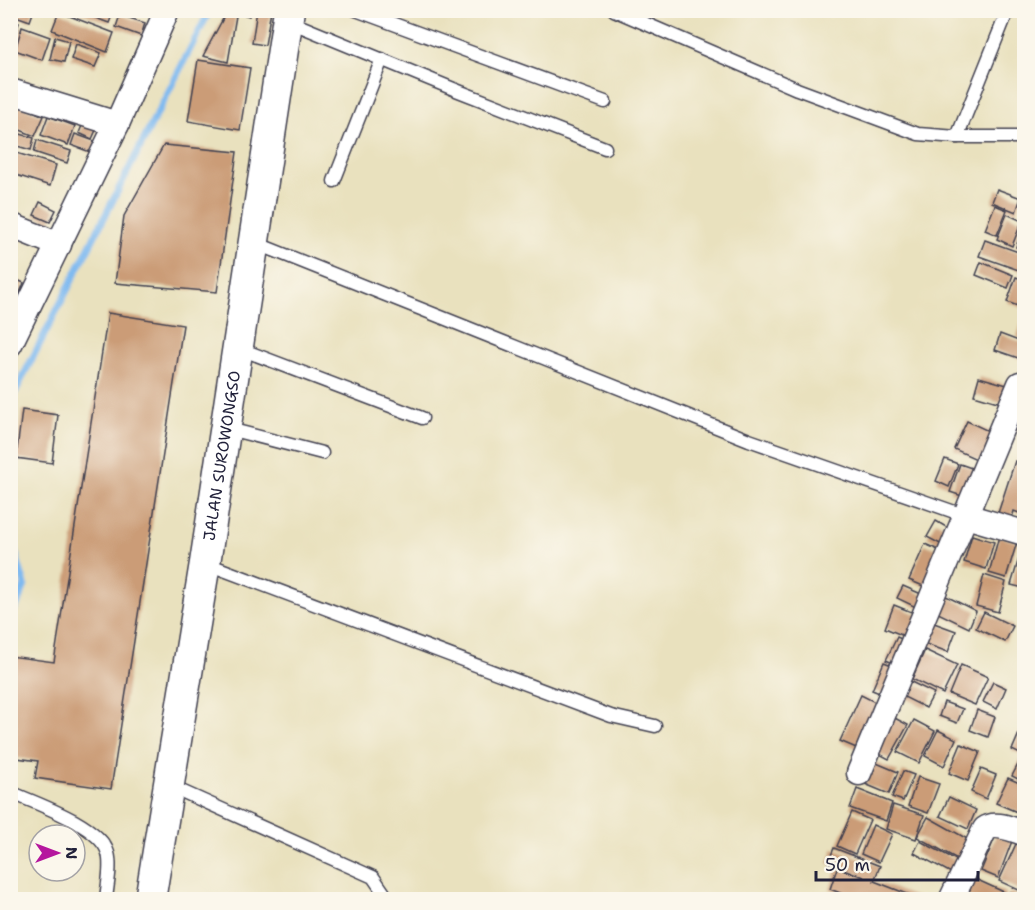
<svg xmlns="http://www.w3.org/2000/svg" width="1035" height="910" viewBox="0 0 1035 910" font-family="'Shantell Sans',sans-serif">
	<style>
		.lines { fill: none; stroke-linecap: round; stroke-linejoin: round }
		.stream { stroke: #7eb9f0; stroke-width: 7 }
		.building { fill: #cb9c77 }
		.service-casing { stroke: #403f4f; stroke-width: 15 }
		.minor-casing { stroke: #403f4f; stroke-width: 27 }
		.tertiary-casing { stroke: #403f4f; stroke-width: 33 }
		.service { stroke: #fff; stroke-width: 12 }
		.minor { stroke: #fff; stroke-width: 24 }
		.tertiary { stroke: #fff; stroke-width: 30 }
		.labels { text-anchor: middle; stroke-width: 6; stroke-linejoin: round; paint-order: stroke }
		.street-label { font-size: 16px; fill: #22223b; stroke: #fbf7ec }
	</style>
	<rect width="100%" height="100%" fill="#fbf7ec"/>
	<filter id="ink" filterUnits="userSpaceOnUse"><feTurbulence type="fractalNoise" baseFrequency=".0167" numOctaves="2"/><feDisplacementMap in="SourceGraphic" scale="12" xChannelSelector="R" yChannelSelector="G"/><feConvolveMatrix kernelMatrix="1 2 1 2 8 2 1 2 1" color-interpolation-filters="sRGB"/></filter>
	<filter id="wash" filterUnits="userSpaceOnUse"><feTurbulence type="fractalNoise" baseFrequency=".008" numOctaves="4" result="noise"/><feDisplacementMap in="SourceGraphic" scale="24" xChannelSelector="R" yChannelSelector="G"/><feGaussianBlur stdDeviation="1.35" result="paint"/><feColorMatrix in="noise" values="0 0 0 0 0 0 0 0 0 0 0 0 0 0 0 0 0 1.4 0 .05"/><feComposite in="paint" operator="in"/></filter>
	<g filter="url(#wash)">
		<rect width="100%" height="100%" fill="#e9e1be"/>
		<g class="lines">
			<g class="stream">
				<path d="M10 402 210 10"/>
				<path d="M10 536 25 585 16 607 10 610"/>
			</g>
		</g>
		<g id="blocks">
			<g class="building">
				<path d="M10 10H34L30 21 10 14Z"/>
				<path d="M74 10H114L109 23Z"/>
				<path d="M229 10H250L249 16Z"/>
				<path d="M257 10H271L265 45 252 43Z"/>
				<path d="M59 12 114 33 107 52 52 30Z"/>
				<path d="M120 15 145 23 141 36 116 27Z"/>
				<path d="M225 15 236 16 228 62 203 56Z"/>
				<path d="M10 20 19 23 11 46H10Z"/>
				<path d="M22 27 50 37 42 60 15 50Z"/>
				<path d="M55 37 69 41 64 62 50 59Z"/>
				<path d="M76 44 101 53 95 67 71 59Z"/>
				<path d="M198 60 250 68 240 130 188 121Z"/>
				<path d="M12 102 44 116 35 136 10 126Z"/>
				<path d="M48 116 75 126 68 145 41 135Z"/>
				<path d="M83 123 96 130 92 139 79 133Z"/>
				<path d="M10 131 34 138 31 150 10 144Z"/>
				<path d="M75 134 97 142 93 153 71 145Z"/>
				<path d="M37 140 71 151 67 163 34 152Z"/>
				<path d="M164 145 237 152 217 292 115 283 124 216Z"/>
				<path d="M10 151 56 165 50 186 10 173Z"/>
				<path d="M997 189 1021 198 1016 212 992 202Z"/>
				<path d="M40 202 56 210 50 222 34 215Z"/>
				<path d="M995 205 1007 210 997 235 985 230Z"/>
				<path d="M1007 214 1022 221 1012 246 997 239Z"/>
				<path d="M1024 224V250L1016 247Z"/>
				<path d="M985 240 1024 254V272L979 256Z"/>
				<path d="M981 262 1013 275 1008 288 976 275Z"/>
				<path d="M10 277 24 283 16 302 10 299Z"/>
				<path d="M1016 277 1024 280V302L1023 308 1007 302Z"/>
				<path d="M108 313 183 325 111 789 35 778 38 761 10 757V656L54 662Z"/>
				<path d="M1024 315V339L1017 337Z"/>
				<path d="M1000 334 1024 343V360L995 350Z"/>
				<path d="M979 377 1007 385 1001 403 974 395Z"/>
				<path d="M1017 404 1024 406V433L1008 427Z"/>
				<path d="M22 410 58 415 52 463 16 458Z"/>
				<path d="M967 421 995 434 983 462 954 449Z"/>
				<path d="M945 459 958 464 949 487 936 481Z"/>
				<path d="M1015 461 1024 464V515L1014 511 1012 518 998 513Z"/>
				<path d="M960 464 980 471 971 499 950 492Z"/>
				<path d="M936 521 953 531 944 546 927 537Z"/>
				<path d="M972 535 994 542 986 569 964 562Z"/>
				<path d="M999 536 1017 542 1006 578 989 573Z"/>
				<path d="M925 544 943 552 928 588 909 580Z"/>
				<path d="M1022 548 1024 549V588L1011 585Z"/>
				<path d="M984 575 1006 582 998 612 976 606Z"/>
				<path d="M903 586 928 597 922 610 897 598Z"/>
				<path d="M946 596 976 611 969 628 938 613Z"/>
				<path d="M894 605 919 615 909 638 885 628Z"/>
				<path d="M984 612 1013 626 1005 642 976 628Z"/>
				<path d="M934 623 956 631 948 652 926 644Z"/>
				<path d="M897 637 910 643 900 666 886 660Z"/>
				<path d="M925 650 957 665 943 694 912 679Z"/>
				<path d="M884 662 899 668 887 696 872 690Z"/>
				<path d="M961 665 988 677 975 705 949 694Z"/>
				<path d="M903 678 934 693 926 708 896 693Z"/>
				<path d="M993 682 1006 688 997 709 983 702Z"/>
				<path d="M861 695 881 705 861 750 840 741Z"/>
				<path d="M944 702 963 709 957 723 939 716Z"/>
				<path d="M977 710 995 717 988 737 970 730Z"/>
				<path d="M889 715 908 725 889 759 870 749Z"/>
				<path d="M914 720 935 731 919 763 897 752Z"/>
				<path d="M1024 722V756L1012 750Z"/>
				<path d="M938 730 956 739 944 766 925 756Z"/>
				<path d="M961 744 980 752 968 781 949 773Z"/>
				<path d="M1022 757 1024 758V782L1012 776Z"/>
				<path d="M874 762 898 772 889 794 865 784Z"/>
				<path d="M981 769 996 775 986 799 971 792Z"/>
				<path d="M903 771 914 775 903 801 892 797Z"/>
				<path d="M918 777 939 784 928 813 908 806Z"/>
				<path d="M1008 778 1024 785V815L996 803Z"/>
				<path d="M857 789 892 803 886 821 850 808Z"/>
				<path d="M949 797 976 810 968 829 940 816Z"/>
				<path d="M893 805 924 815 916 839 886 829Z"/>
				<path d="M852 812 870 820 855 854 837 846Z"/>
				<path d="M928 817 971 841 961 861 917 837Z"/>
				<path d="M873 825 892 834 879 862 861 854Z"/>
				<path d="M996 835 1012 841 998 878 981 871Z"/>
				<path d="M920 841 960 862 953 874 914 853Z"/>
				<path d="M1016 844 1024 847V882L1021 891 999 881Z"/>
				<path d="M834 848 880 866 874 881 923 900H858L830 889 837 868 864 877 828 863Z"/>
				<path d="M971 877 1006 893 1003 900H976L963 894Z"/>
				<path d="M1010 892 1024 898V900H1007Z"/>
			</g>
		</g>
	</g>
	<g filter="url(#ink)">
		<use href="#blocks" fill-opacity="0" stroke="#403f4f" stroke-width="1.5"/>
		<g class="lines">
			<defs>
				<g id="service">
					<path d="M356 10 605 102"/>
					<path d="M614 10 797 89 918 134 957 137H1024"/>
					<path d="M288 21 456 90 605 148"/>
					<path d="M957 137 1008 10"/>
					<path d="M334 181 382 59"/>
					<path d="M253 242 749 440 966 516"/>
					<path d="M238 348 422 418"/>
					<path d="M225 428 322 453"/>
					<path d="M205 563 611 716 655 726"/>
					<path d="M170 786 373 877 384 893 386 900"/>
					<path d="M10 792C35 803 100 825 108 853 112 867 107 885 106 900"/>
				</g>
				<g id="minor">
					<path d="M10 91 117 124"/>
					<path d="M10 225 59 245"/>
					<path d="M10 344 117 124 167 10"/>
					<path d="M966 516 1024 533"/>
					<path d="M859 773 1020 384"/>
					<path d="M951 900 985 829C996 821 1012 830 1024 833"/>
				</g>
				<g id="tertiary">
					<path id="s1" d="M150 900 205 563 289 10"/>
				</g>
			</defs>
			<use href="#service" class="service-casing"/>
			<use href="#minor" class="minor-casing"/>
			<use href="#tertiary" class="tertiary-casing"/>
			<use href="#service" class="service"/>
			<use href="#minor" class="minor"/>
			<use href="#tertiary" class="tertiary"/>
		</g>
	</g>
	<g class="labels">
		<g class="street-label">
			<text dy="6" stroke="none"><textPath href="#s1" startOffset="450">JALAN SUROWONGSO</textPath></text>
		</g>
	</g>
	<rect width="1035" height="910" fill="none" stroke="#fbf7ec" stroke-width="36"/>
	<g transform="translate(57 853) rotate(90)"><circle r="28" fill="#fbf7ec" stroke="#a4a2a5" stroke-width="1.5"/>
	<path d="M0-4.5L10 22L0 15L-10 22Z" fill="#b5179e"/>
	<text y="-9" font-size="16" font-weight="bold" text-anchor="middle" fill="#22223b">N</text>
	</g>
	<path d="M816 871v9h162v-9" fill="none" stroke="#22223b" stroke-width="3"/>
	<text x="825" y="871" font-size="18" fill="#22223b" stroke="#fbf7ec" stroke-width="4.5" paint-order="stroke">50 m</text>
</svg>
